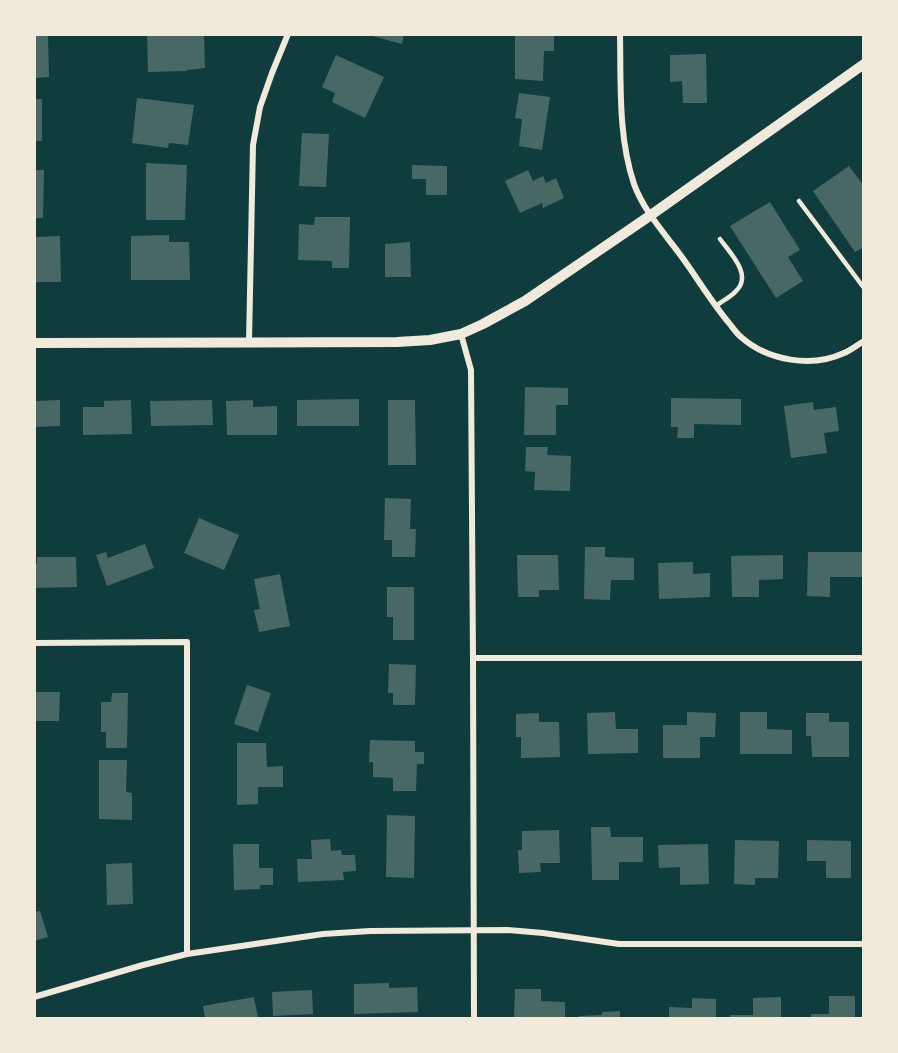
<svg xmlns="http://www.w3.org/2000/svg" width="898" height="1053" viewBox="0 0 898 1053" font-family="Figtree,sans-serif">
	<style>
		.building { fill: #486865 }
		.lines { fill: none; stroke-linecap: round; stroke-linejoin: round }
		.service { stroke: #f1e9da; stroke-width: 4.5 }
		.minor { stroke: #f1e9da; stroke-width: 6 }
		.tertiary { stroke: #f1e9da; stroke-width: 10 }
	</style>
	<rect width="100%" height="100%" fill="#0f3d3e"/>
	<g class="building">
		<path d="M34 34H48L49 77 34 78Z"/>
		<path d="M147 34H204L205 68 187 70V71L148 72Z"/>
		<path d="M365 34H404L402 44Z"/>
		<path d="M515 34H554V51H544L543 81 515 79Z"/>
		<path d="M706 54 707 103H683L682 81 670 82V55Z"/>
		<path d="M336 55 384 77 365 118 332 102 335 93 322 87Z"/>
		<path d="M519 93 550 97 542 150 519 146 522 119 515 118Z"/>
		<path d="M137 98 194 105 188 145 169 143 168 148 132 143Z"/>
		<rect x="34" y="99" width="8" height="42"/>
		<path d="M302 133 329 134 326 187 299 186Z"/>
		<path d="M146 163 187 165 185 220H146Z"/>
		<path d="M412 165 447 166V195H426V179H412Z"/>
		<path d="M849 166 864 186V247L855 252 813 191Z"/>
		<path d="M34 170H44L43 218H34Z"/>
		<path d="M528 170 533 181 543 176 546 183 556 178 564 198 543 208 542 203 520 213 505 181Z"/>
		<path d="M770 202 800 250 788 257 803 281 776 298 730 226Z"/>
		<path d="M315 217H350L349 268H332V261L298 260 299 224 314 225Z"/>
		<path d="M169 235V242H189L190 280H131V236Z"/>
		<path d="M60 236 61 282H34V237Z"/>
		<path d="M410 242 411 277H385V244Z"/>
		<path d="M525 387 568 388V405H556V435H524Z"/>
		<path d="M671 398 741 399V425L694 424V438H677L678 427H671Z"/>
		<path d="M359 399V426H297V400Z"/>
		<path d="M60 400V426L34 427V401Z"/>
		<path d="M131 400 132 434 83 435V407H104V401Z"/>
		<path d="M212 400 213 425 151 426 150 401Z"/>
		<path d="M253 400V407L277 406V435H227L226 401Z"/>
		<path d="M388 400H415L416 465H388Z"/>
		<path d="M813 402 814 410 836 407 839 431 824 433 827 453 791 458 784 406Z"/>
		<path d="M526 447H548L547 455 571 456 570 491 534 490 535 472 525 471Z"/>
		<path d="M385 498 411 499 410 529H416L415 557H392V540H384Z"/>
		<path d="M199 518 239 535 224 570 184 553Z"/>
		<path d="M145 544 154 568 107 586 96 555 106 552 108 558Z"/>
		<path d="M585 547H605V557L634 558V580H611L610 600 584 599Z"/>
		<path d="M808 552H862V577H830V597L807 596Z"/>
		<path d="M517 555H558L559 590H539V597H518Z"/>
		<path d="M783 555V579L759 580V597H732L731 556Z"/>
		<path d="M37 557H76L77 587 34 588V564H37Z"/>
		<path d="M693 562V574L710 573V597L659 599 658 563Z"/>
		<path d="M280 574 290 626 259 632 254 610 260 609 254 579Z"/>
		<path d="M387 587H414V640H393V617H387Z"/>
		<path d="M389 664 416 665 415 705H393V693H388Z"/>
		<path d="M247 685 271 693 258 732 234 724Z"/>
		<path d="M34 692H60L59 721H34Z"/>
		<path d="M112 693H128L127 748H106V732H101V702H111Z"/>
		<path d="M615 712 616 729H638V753L588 754 587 713Z"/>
		<path d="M687 712 716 713 715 737H700V758H663V725H687Z"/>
		<path d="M740 712H767V729L792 730V754H740Z"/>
		<path d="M539 713V722H559L560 757 521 758V737H516V714Z"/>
		<path d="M806 713H829V722H849V757H812L811 736H806Z"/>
		<path d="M370 740 415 741V752H424V764H417L416 791H393V778L373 777V762H369Z"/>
		<path d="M237 743H266L267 767 283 766V787H258V804L237 805Z"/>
		<path d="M99 760H127L126 792 132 793V820L99 819Z"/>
		<path d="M387 815 415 816 414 878 386 877Z"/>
		<path d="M591 827H610L611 837H643V862H619V880H592Z"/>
		<path d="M559 830 560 863H540L541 872 519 873 518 850H522V831Z"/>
		<path d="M330 839 331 851 341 850 342 855H355L356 871 343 872 344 880 298 882 297 859H312L311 840Z"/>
		<path d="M735 840 779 841 778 878H755V885L734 884Z"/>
		<path d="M807 840 851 841V878H826V861H807Z"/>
		<path d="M233 844H259V868H273V885H260V889L234 890Z"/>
		<path d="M708 844 709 884 680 885V867L659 868 658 845Z"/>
		<path d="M132 863 133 904 107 905 106 864Z"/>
		<path d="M40 911 48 937 34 941V912Z"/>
		<path d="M389 983V988L417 987 418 1012 354 1014V984Z"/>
		<path d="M515 989H541V1001L565 1002V1018H514Z"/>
		<path d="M312 990 313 1014 273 1016 272 992Z"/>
		<path d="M829 996H855V1018H811V1014H829Z"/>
		<path d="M254 997 258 1018H205L203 1006Z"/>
		<path d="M781 997V1018H730V1015H753V998Z"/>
		<path d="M692 998 716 999V1018H669V1007L692 1008Z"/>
		<path d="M620 1011V1018H579V1016L602 1015V1012Z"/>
	</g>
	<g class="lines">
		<g class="service">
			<path d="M799 201 864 288"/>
			<path d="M716 306C722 301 731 297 736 291 753 275 730 253 720 239"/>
		</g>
		<g class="minor">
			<path d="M620 34C621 85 618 136 634 184 644 212 667 236 684 260 699 281 713 304 729 323 733 328 737 334 741 337 768 361 812 368 844 353 851 350 857 345 864 341"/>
			<path d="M461 334 471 370 473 658 474 1018"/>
			<path d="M249 342 253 145 260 107 272 73 288 34"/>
			<path d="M34 643 187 642V954"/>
			<path d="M473 658H864"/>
			<path d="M34 997 143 965 187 954 323 934 370 931 507 930 543 933 619 944H864"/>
		</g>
		<path class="tertiary" d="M34 343 397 342 430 340 461 334 483 324 525 301 651 215 864 64"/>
	</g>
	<rect width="898" height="1053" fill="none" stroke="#f1e9da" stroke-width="72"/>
</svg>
